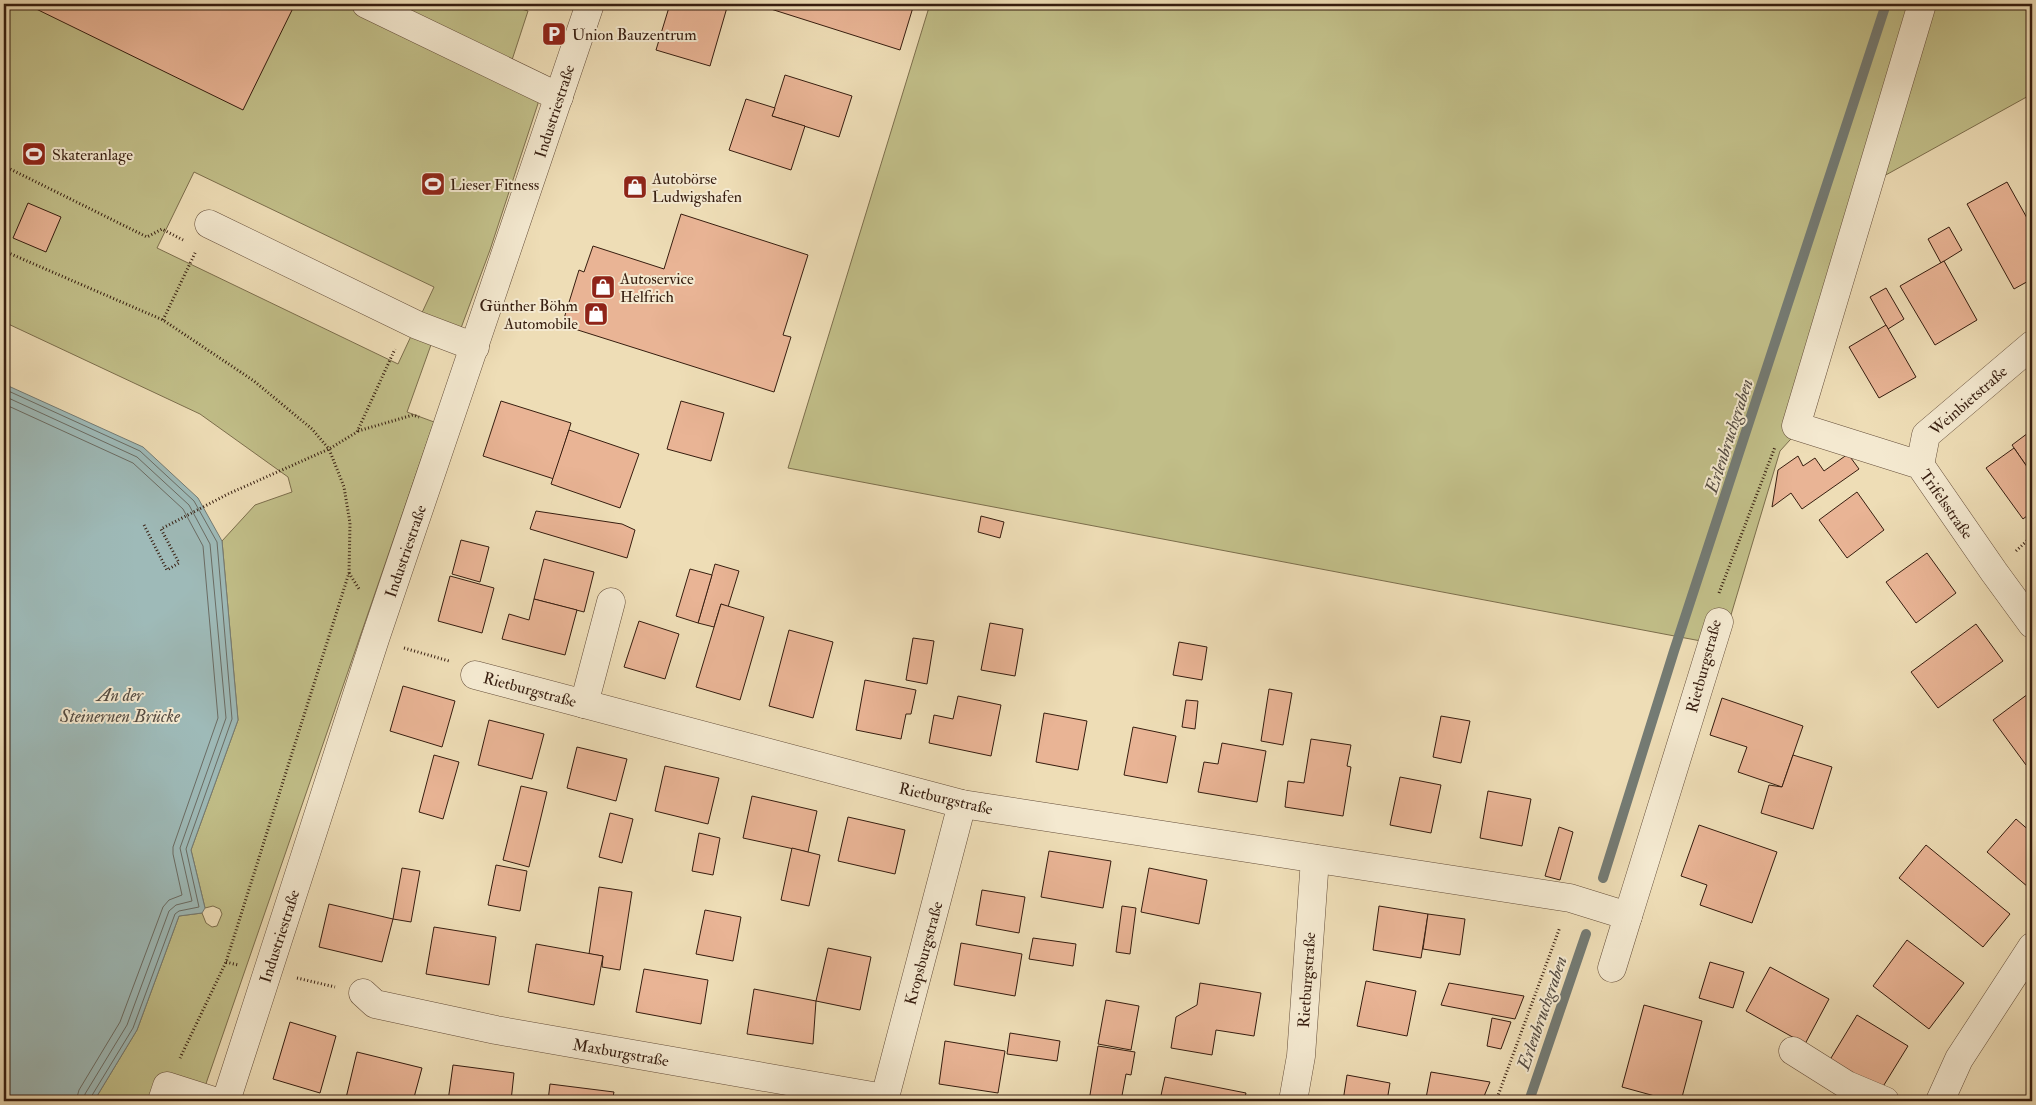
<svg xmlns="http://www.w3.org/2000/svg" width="2036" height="1105" viewBox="0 0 2036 1105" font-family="'IM FELL Double Pica',serif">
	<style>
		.green { fill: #c1be88; stroke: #7c6e4c; fill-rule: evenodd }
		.water { fill: #9ebab8; stroke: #747b74 }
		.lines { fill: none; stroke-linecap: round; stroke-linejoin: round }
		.shore { stroke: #6a6c64; stroke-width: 1 }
		.stream { stroke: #747b74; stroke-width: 10 }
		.building { fill: #e9b495; stroke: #361d0f }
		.minor-casing { stroke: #644d39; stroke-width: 29 }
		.path { stroke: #361d0f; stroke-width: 3; stroke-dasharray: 1 2.5; stroke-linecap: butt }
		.minor { stroke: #f4e9d0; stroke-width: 28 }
		.labels { text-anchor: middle; stroke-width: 4; stroke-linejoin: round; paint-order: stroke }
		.poi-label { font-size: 16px; fill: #361d0f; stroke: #f4e9d0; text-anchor: start }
		.street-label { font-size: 16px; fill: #361d0f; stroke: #f4e9d0 }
		.water-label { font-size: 18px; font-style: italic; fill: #554c42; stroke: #f4e9d0 }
	</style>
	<rect width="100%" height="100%" fill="#eeddb6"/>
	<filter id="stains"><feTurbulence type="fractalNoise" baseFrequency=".004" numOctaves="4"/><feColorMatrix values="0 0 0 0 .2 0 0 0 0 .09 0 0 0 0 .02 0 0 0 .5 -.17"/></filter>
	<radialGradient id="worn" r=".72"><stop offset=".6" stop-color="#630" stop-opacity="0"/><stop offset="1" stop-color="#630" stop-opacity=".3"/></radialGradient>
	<g class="green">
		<path d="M4 4H506L528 11 512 60 547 76 490 250 461 328 432 342 407 412 434 422 200 1101 150 1095 147 1101H94L137 1030 179 916 202 913 206 923 212 927 217 926 222 914 220 909 213 906 205 908 191 850 238 720 222 541 255 505 292 492 288 477 200 414 4 322ZM194 172 434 287 398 364 157 248Z"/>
		<path d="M930 4H2032V94L1884 176 1809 419 1780 451 1722 645 788 468Z"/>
	</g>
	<path class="water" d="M4 384 143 447 198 498 222 541 238 720 191 850 205 908 202 913 179 916 137 1030 94 1101H4Z"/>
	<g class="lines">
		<g class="shore">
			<path d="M4 389 140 451 194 501 217 542 232 719 186 849 199 907 179 911 175 914 133 1028 91 1097 90 1101"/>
			<path d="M4 396 137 457 189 505 210 544 226 718 180 848 192 901 176 905 169 911 127 1025 85 1094 84 1101"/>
			<path d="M4 404 133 463 183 509 203 546 218 718 173 847V854L182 895 169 900 163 907 120 1022 79 1090 76 1101"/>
		</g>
		<g class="stream">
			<path d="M1603 878 1674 651 1886 4"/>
			<path d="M1529 1101 1586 934"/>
		</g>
	</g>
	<g class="building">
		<path d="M26 4H295L243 110Z"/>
		<path d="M670 4H728L710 66 656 50Z"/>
		<path d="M755 4H914L900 50Z"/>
		<path d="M785 75 852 96 839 137 772 116Z"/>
		<path d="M746 99 775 108 772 116 805 126 791 170 729 150Z"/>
		<path d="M2007 182 2032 227V279L2014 289 1967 204Z"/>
		<path d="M28 203 61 217 46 252 13 238Z"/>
		<path d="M681 214 808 255 783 335 791 337 774 392 562 325 579 270 584 272 593 246 664 269Z"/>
		<path d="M1949 227 1962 250 1941 263 1928 239Z"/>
		<path d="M1944 261 1977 320 1935 345 1900 286Z"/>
		<path d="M1886 288 1904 319 1888 329 1870 297Z"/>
		<path d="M1886 325 1916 377 1879 398 1849 347Z"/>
		<path d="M501 401 571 423 554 479 483 456Z"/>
		<path d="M681 401 724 413 711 461 667 449Z"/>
		<path d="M569 430 639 454 620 508 551 484Z"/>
		<path d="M2032 430V474L2012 445Z"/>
		<path d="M2014 448 2032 474V512L2023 519 1986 468Z"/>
		<path d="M1848 454 1859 469 1802 509 1791 493 1772 507 1778 470 1798 456 1803 466 1815 458 1824 471Z"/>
		<path d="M1857 492 1884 530 1847 558 1819 520Z"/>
		<path d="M536 511 622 524 635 530 627 558 530 529Z"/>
		<path d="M981 516 1004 522 1000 538 978 532Z"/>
		<path d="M461 540 489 547 480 582 452 574Z"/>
		<path d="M1927 553 1956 593 1916 623 1886 582Z"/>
		<path d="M544 559 594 572 584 612 534 599Z"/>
		<path d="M715 564 739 571 728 607 721 604 714 627 698 623Z"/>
		<path d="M690 569 712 575 698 623 676 616Z"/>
		<path d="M450 576 494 588 482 633 438 621Z"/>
		<path d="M534 599 577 610 565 655 502 639 509 614 529 620Z"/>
		<path d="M721 604 764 617 740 700 696 687Z"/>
		<path d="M639 621 679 634 665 679 624 667Z"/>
		<path d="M990 623 1023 629 1015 676 981 670Z"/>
		<path d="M1976 624 2003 661 1938 708 1911 672Z"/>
		<path d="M789 630 833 642 813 718 769 706Z"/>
		<path d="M913 638 934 641 927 684 906 680Z"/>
		<path d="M1179 642 1207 647 1202 680 1173 675Z"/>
		<path d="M865 680 916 690 911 714H906L901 739 856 730Z"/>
		<path d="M403 686 455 701 442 747 390 731Z"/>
		<path d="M1269 689 1292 693 1283 745 1261 741Z"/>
		<path d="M2032 691V761L2026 765 1993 720Z"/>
		<path d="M958 696 1001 705 991 756 929 743 934 715 953 719Z"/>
		<path d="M1722 698 1803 726 1782 787 1738 772 1747 747 1710 735Z"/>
		<path d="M1186 700 1198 701 1195 729 1182 727Z"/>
		<path d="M1044 713 1087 721 1078 770 1036 762Z"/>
		<path d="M1441 716 1470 721 1461 763 1433 757Z"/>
		<path d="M489 720 544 734 532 779 478 765Z"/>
		<path d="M1133 727 1176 736 1167 783 1124 775Z"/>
		<path d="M1311 739 1351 745 1347 766 1351 767 1343 816 1285 807 1288 781 1304 783Z"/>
		<path d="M1222 743 1266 751 1257 802 1198 792 1204 762 1218 764Z"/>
		<path d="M577 747 627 759 616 801 567 788Z"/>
		<path d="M434 755 459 762 443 819 419 812Z"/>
		<path d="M1793 755 1832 767 1813 829 1761 813 1769 785 1782 787Z"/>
		<path d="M665 766 719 778 708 824 655 811Z"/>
		<path d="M1400 777 1441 785 1431 833 1390 825Z"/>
		<path d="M521 786 547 792 529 867 503 860Z"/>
		<path d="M1488 791 1531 799 1522 846 1480 838Z"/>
		<path d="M752 796 817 811 808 852 743 838Z"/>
		<path d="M610 813 633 819 622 863 599 857Z"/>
		<path d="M848 817 905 830 895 874 838 861Z"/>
		<path d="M2016 819 2032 833V882L2028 887 1987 852Z"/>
		<path d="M1699 825 1777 852 1752 923 1700 905 1707 885 1681 876Z"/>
		<path d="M1559 827 1573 832 1560 880 1545 876Z"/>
		<path d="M699 833 720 838 713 875 692 871Z"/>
		<path d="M1926 845 2010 914 1983 947 1899 878Z"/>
		<path d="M792 848 820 855 809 906 781 900Z"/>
		<path d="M1049 851 1111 861 1103 908 1041 897Z"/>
		<path d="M496 865 527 871 520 911 488 905Z"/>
		<path d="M402 868 420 871 411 922 393 919Z"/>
		<path d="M1149 868 1207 880 1199 924 1141 912Z"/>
		<path d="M599 887 632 892 620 970 602 967 603 956 589 954Z"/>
		<path d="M982 890 1025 897 1019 933 976 925Z"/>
		<path d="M329 904 393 919 382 962 319 947Z"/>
		<path d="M1122 906 1136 908 1130 954 1116 952Z"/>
		<path d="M1379 906 1428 914 1421 958 1373 950Z"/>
		<path d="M705 910 741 917 733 961 696 954Z"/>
		<path d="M1428 914 1465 919 1460 955 1423 949Z"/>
		<path d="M434 927 496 937 489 985 426 974Z"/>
		<path d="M1033 938 1076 944 1073 966 1029 959Z"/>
		<path d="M1907 940 1964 983 1929 1029 1873 986Z"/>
		<path d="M961 943 1022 954 1015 996 954 985Z"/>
		<path d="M536 944 603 956 594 1005 528 992Z"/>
		<path d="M828 948 871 957 860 1010 816 1001Z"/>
		<path d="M1710 962 1744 972 1733 1008 1699 998Z"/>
		<path d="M1770 967 1829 999 1805 1044 1746 1011Z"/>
		<path d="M644 969 708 980 701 1024 636 1012Z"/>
		<path d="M1366 981 1416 991 1407 1036 1357 1026Z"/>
		<path d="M1200 983 1261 993 1254 1036 1216 1030 1212 1055 1171 1048 1176 1017 1197 1005Z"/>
		<path d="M1449 983 1524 996 1515 1019 1441 1005Z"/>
		<path d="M754 989 816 1001 813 1044 747 1034Z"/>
		<path d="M1106 1000 1139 1006 1131 1050 1098 1044Z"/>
		<path d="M1644 1005 1702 1021 1681 1101H1673L1622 1087Z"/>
		<path d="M1857 1015 1908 1046 1879 1093 1828 1063Z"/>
		<path d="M1492 1018 1511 1022 1501 1049 1487 1046Z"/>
		<path d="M290 1022 336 1036 320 1093 273 1079Z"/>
		<path d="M1010 1033 1060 1041 1057 1061 1007 1054Z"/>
		<path d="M945 1041 1005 1051 998 1093 939 1084Z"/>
		<path d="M1098 1046 1135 1052 1131 1075 1126 1074 1121 1101H1089Z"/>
		<path d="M357 1052 422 1068 413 1101H358L346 1098Z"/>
		<path d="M453 1065 514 1073 511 1101H448Z"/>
		<path d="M1431 1072 1490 1082 1482 1101H1445L1426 1098Z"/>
		<path d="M1347 1075 1390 1083 1387 1101H1343Z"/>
		<path d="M1165 1077 1246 1093 1244 1101 1160 1100Z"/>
		<path d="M550 1084 614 1092 612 1101H548Z"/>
	</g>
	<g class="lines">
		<defs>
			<g id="minor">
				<path d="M366 4 559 97"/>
				<path d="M1922 4 1796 426 1920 465 1994 572 2032 624"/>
				<path d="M209 224 417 325 475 347"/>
				<path d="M1920 465 1926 435 2032 345"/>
				<path d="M475 675 962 804 1570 898 1628 916 1612 968"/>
				<path d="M584 704 611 602"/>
				<path d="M1628 916 1719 622"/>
				<path d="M363 993 375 1004 496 1030 884 1098"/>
				<path d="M1793 1051 1847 1085 1885 1101"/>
				<path d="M162 1101 167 1086 214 1101"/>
				<path d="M226 1101 375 639 590 4"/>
				<path d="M884 1101 962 804"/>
				<path d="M1293 1101 1301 1056 1315 859"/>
				<path d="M1940 1101 1959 1059 2032 947"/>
			</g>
		</defs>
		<use href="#minor" class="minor-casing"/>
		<g class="path">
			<path d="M4 166 147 237 162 229 183 240"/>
			<path d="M4 251 163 320 254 381 312 429 329 449 344 487 350 523 349 573 226 962 180 1058"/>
			<path d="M163 320 196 251"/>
			<path d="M358 431 413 415 419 417"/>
			<path d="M144 525 167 570 179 563 161 529 228 494 329 449 357 432 395 349"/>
			<path d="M2016 551 2032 536"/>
			<path d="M349 573 359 589"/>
			<path d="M1719 593 1775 447"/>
			<path d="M404 648 449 661"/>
			<path d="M226 962 238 965"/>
			<path d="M297 978 335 987"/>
			<path d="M1496 1101 1560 927"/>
		</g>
		<use href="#minor" class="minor"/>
	</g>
	<defs>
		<symbol id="parking-square" viewBox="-11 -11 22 22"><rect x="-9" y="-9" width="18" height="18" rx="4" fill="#8f2418" stroke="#f4e9d0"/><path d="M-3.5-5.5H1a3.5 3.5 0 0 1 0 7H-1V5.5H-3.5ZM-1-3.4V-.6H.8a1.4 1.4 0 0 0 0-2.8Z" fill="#fff"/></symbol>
		<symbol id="stadium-square" viewBox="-11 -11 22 22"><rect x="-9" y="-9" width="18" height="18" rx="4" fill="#8f2418" stroke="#f4e9d0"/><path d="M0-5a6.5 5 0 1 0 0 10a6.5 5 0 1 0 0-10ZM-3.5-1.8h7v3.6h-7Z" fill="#fff"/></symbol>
		<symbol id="shop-square" viewBox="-11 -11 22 22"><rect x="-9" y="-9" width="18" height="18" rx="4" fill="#8f2418" stroke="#f4e9d0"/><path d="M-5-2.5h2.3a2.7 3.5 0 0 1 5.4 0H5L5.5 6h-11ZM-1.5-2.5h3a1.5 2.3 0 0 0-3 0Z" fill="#fff"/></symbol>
	</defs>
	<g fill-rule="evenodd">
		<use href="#parking-square" x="540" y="20" width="28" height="28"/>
		<use href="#stadium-square" x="20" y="140" width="28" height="28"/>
		<use href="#stadium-square" x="419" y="170" width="28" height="28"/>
		<use href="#shop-square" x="621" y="173" width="28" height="28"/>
		<use href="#shop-square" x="589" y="273" width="28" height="28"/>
		<use href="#shop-square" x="582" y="300" width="28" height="28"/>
	</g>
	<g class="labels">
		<g class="poi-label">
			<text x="572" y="40">Union Bauzentrum</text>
			<text x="52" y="160">Skateranlage</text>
			<text x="652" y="184">Autobörse<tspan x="652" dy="18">Ludwigshafen</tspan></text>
			<text x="450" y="190">Lieser Fitness</text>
			<text x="620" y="284">Autoservice<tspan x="620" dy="18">Helfrich</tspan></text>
			<text x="578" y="311" text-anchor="end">Günther Böhm<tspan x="578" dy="18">Automobile</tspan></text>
		</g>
		<g class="street-label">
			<text transform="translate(554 111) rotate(-72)" y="6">Industriestraße</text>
			<text transform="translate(1968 400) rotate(-41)" y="6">Weinbietstraße</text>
			<text transform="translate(1947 504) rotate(55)" y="6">Trifelsstraße</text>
			<text transform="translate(405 551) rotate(-71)" y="6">Industriestraße</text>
			<text transform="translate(1703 666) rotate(-75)" y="6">Rietburgstraße</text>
			<text transform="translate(530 689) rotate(15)" y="6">Rietburgstraße</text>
			<text transform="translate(946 798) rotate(13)" y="6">Rietburgstraße</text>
			<text transform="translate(279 936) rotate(-72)" y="6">Industriestraße</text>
			<text transform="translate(923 953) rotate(-75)" y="6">Kropsburgstraße</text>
			<text transform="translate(1306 980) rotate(-86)" y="6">Rietburgstraße</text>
			<text transform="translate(621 1052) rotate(10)" y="6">Maxburgstraße</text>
		</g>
		<g class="water-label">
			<text transform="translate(1729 436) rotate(-72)" y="6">Erlenbruchgraben</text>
			<text x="120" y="701">An der<tspan x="120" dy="21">Steinernen Brücke</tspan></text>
			<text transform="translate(1542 1013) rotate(-71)" y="6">Erlenbruchgraben</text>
		</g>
	</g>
	<rect width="2036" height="1105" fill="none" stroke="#eeddb6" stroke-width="20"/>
	<rect x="5" y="5" width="2026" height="1095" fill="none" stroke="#361d0f" stroke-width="2.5"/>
	<rect x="10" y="10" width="2016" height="1085" fill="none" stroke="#361d0f"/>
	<rect width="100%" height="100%" filter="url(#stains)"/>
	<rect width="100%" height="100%" fill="url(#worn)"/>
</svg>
